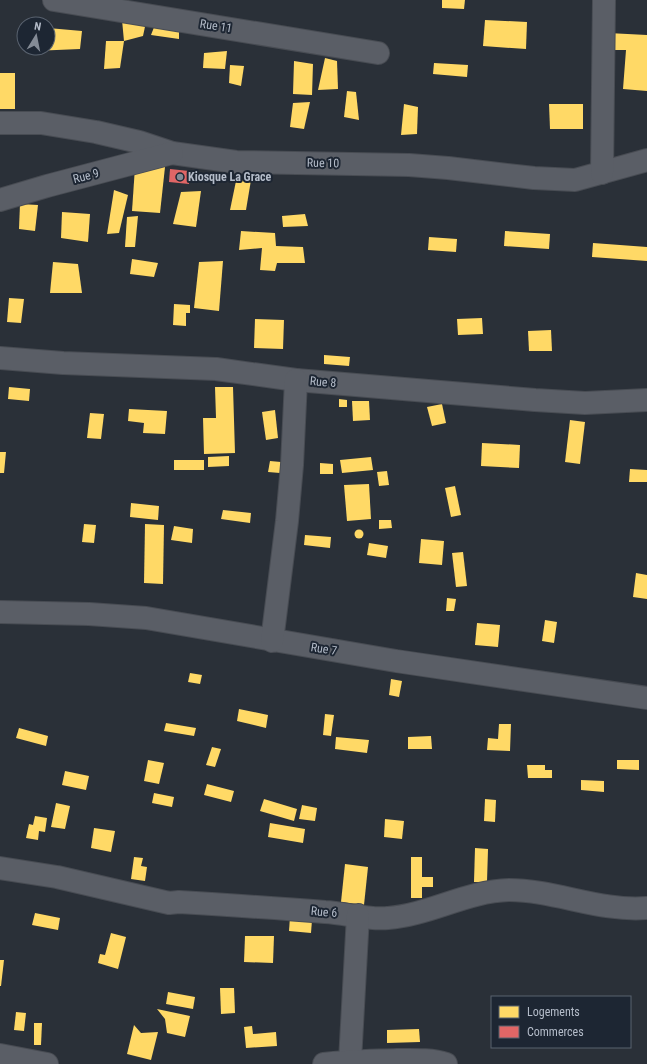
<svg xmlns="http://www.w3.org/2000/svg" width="647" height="1064" viewBox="0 0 647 1064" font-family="'Roboto Condensed',sans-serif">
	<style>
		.homes { fill: #ffd966 }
		.shops { fill: #e06666 }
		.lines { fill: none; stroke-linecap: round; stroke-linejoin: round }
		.minor-casing { stroke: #484c53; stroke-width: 24 }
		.minor { stroke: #5a5e66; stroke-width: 22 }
		.poi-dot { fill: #848b96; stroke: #1d2633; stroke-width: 1.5 }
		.labels { text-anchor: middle; stroke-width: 4; stroke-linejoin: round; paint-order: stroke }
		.street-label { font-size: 12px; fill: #b4bcc9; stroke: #1d2633 }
		.poi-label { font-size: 12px; font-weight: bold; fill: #b4bcc9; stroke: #1d2633; text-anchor: start }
	</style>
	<rect width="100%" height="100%" fill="#2a3038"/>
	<g class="homes">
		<path d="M442 0H465L464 9 442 8Z"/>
		<path d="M122 20 146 22 143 36 124 41Z"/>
		<path d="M485 20 527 22 526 49 483 46Z"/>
		<path d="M156 22 179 25V39L151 35Z"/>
		<path d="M48 28 82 31 80 49 33 51V48H48Z"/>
		<path d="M608 33 647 35V91L623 89 626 50H607Z"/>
		<path d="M106 41H124L120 68 104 69Z"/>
		<path d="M227 51 225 69 203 68 204 53Z"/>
		<path d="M325 58 337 61 338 89 318 90Z"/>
		<path d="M294 61 313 64 312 95 293 94Z"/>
		<path d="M434 63 468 65 467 77 433 74Z"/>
		<path d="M230 65 244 66 241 86 229 83Z"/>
		<rect x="0" y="73" width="15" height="36"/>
		<path d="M347 91 356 92 359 120 344 117Z"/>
		<path d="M310 102 304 129 290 127 293 103Z"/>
		<path d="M404 104 418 107 417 134 401 135Z"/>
		<path d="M549 104H583V129H550Z"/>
		<path d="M135 167H165L160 213 132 211Z"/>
		<path d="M251 180 246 210H230L236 181Z"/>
		<path d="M114 190 128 195 119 233 107 234Z"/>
		<path d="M201 191 196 227 173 224 181 192Z"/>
		<path d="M20 204 38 205 35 231 19 229Z"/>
		<path d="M62 212 90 214 88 242 61 238Z"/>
		<path d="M305 214 308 226 283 227 282 216Z"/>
		<path d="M138 216 135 247H125L127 217Z"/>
		<path d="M241 231 275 233 276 246 303 247 305 263H277L275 271 260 270 262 248 239 250Z"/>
		<path d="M505 231 550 234 549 249 504 246Z"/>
		<path d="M429 237 457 239 456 252 428 250Z"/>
		<path d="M593 243 647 247V261L592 257Z"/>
		<path d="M132 259 158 263 154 277 130 274Z"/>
		<path d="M223 261 219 311 194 308 199 262Z"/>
		<path d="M53 262 78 264 82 293H50Z"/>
		<path d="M9 298 24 299 21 323 7 322Z"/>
		<path d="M174 304 190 305V313H186V326L173 325Z"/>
		<path d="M482 318 483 334 458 335 457 319Z"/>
		<path d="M255 319 284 320 283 349 254 348Z"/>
		<path d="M551 330 552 351H529L528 331Z"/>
		<path d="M324 355 350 357 349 366 324 364Z"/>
		<path d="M9 387 30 389 29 401 8 399Z"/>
		<path d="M215 387H233L235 453 204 454 203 418H216Z"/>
		<path d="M339 399 347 400V407H339Z"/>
		<path d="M352 401H369L370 420 353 421Z"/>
		<path d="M442 404 446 423 432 426 427 407Z"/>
		<path d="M129 409 167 411 165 434 143 433 144 423 128 421Z"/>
		<path d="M275 410 278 438 266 440 262 412Z"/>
		<path d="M90 413 104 414 101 439 87 438Z"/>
		<path d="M570 420 585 422 580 464 565 462Z"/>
		<path d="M482 443 520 445 519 468 481 466Z"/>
		<path d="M0 452H6L4 473H0Z"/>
		<path d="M229 456V466L208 467V457Z"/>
		<path d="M371 457 373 470 342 473 340 460Z"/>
		<rect x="174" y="460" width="30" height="10"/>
		<path d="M270 461 281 462 280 473 268 472Z"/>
		<path d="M320 463 333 464V474H320Z"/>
		<path d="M630 469 647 470V482H629Z"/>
		<path d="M387 471 389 485 379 486 377 472Z"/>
		<path d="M369 484 371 519 347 521 344 485Z"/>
		<path d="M455 486 461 515 451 517 445 488Z"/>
		<path d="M131 503 159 506 158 520 130 517Z"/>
		<path d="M223 510 251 513 250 523 221 519Z"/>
		<path d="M379 520H391L392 528 379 529Z"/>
		<path d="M84 524 96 525 94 543 82 542Z"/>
		<path d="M145 524 164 525 163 584 144 583Z"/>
		<path d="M174 526 193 529 192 543 171 540Z"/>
		<circle cx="359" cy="534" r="4.5"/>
		<path d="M305 535 331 537 330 548 304 545Z"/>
		<path d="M421 539 444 541 442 565 419 563Z"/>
		<path d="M369 543 388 546 386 558 367 555Z"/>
		<path d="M463 552 467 586 456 587 452 553Z"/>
		<path d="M636 573 647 575V599L633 597Z"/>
		<path d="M447 598 456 599 454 611H446Z"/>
		<path d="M545 620 557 622 554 643 542 641Z"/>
		<path d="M477 623 500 625 498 647 475 645Z"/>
		<path d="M190 673 202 675 200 684 188 682Z"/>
		<path d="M391 679 402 681 399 697 389 695Z"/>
		<path d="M239 709 268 715 266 728 237 721Z"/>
		<path d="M325 714 334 715 331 736 323 735Z"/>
		<path d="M166 723 196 728 194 736 164 731Z"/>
		<path d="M499 724H511L510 751 487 750 488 738 498 739Z"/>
		<path d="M19 728 48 736 46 746 16 738Z"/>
		<path d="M431 736 432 749H408V737Z"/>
		<path d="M336 737 369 740 367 753 335 749Z"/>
		<path d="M212 747 221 749 215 767 206 765Z"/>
		<path d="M148 760 164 763 159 784 144 781Z"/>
		<path d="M617 760H639V770L617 769Z"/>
		<path d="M527 765H545V770H552V778H528Z"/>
		<path d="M65 771 89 776 86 790 62 785Z"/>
		<path d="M581 780 604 781V792L581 790Z"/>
		<path d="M207 784 234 791 231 802 204 795Z"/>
		<path d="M154 793 174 797 172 807 152 803Z"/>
		<path d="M264 799 297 809 294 821 260 811Z"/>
		<path d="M485 799 496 800 495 822 484 821Z"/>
		<path d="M56 803 70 806 65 829 51 827Z"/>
		<path d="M302 805 317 808 315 821 299 819Z"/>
		<path d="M35 816 47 818 45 832 39 831 38 840 26 838 29 824 33 825Z"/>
		<path d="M385 819 404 821 402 839 384 837Z"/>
		<path d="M270 823 305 829 303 843 268 837Z"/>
		<path d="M94 828 115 831 111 852 91 848Z"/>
		<path d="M475 848 488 849 487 882H474Z"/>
		<path d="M134 857 143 858 141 866 147 867 145 881 131 879Z"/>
		<path d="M411 857H422V877H433V887H422V898H411Z"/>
		<path d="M345 864 368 867 364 905 341 902Z"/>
		<path d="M35 913 60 918 58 930 32 925Z"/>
		<path d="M290 917 312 920 311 933 289 931Z"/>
		<path d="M111 933 126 937 118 969 98 963 100 954 105 955Z"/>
		<path d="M245 936H274L273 963 244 962Z"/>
		<path d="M0 960H4L1 986H0Z"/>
		<path d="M220 988H234L235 1013 221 1014Z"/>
		<path d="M168 992 195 997 193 1009 166 1004Z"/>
		<path d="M157 1009 190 1016 185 1037 167 1033 165 1019Z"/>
		<path d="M16 1012 26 1013 24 1031 14 1030Z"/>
		<path d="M34 1023H42L41 1045H34Z"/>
		<path d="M134 1025 141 1033 158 1032 151 1060 127 1054Z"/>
		<path d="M252 1026 253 1034 276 1032 277 1046 246 1048 244 1027Z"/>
		<path d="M419 1029 420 1042 387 1043V1030Z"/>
	</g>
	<path class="shops" d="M170 169 189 171V184L169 182Z"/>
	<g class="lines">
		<defs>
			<g id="minor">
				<path d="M54 0 378 53"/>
				<path d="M0 123H41L96 132 139 142 172 153 236 162 409 165 448 168 534 178 575 180 647 160"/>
				<path d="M602 173 604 0"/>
				<path d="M0 200 47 186 172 153"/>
				<path d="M0 358 63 363 216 369 296 380 535 400 585 403 647 400"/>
				<path d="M0 612 89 614 146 618 396 661 647 698"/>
				<path d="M272 641 287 521 292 465 296 380"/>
				<path d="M0 868 57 877 169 903 179 902C228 905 276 908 325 912 345 913 368 920 388 918 429 915 467 891 509 890 555 890 600 912 647 908"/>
				<path d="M0 1055 47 1064"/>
				<path d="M350 1061 358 915"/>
				<path d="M324 1064C348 1061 372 1061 397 1060 413 1060 431 1059 446 1064"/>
			</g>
		</defs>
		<use href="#minor" class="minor-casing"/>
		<use href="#minor" class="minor"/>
	</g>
	<circle class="poi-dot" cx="180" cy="177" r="4"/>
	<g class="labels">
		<g class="street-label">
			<text transform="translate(216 26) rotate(9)" y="4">Rue 11</text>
			<text transform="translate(323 163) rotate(1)" y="4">Rue 10</text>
			<text transform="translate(86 176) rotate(-15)" y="4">Rue 9</text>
			<text transform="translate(323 382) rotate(5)" y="4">Rue 8</text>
			<text transform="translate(324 649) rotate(9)" y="4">Rue 7</text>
			<text transform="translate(324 912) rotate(5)" y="4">Rue 6</text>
		</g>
		<g class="poi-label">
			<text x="188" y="181">Kiosque La Grace</text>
		</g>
	</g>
	<rect x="491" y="996" width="140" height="52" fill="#1d2633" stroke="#59626f"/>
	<rect x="499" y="1006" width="20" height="12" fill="#ffd966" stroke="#59626f"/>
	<text x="527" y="1016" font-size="12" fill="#b4bcc9">Logements</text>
	<rect x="499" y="1026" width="20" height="12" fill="#e06666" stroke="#59626f"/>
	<text x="527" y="1036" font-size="12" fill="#b4bcc9">Commerces</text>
	<g transform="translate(36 36) rotate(10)"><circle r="19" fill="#1d2633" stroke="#59626f"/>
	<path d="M0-3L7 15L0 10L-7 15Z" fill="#848b96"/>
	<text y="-6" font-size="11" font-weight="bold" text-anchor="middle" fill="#b4bcc9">N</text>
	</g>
</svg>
